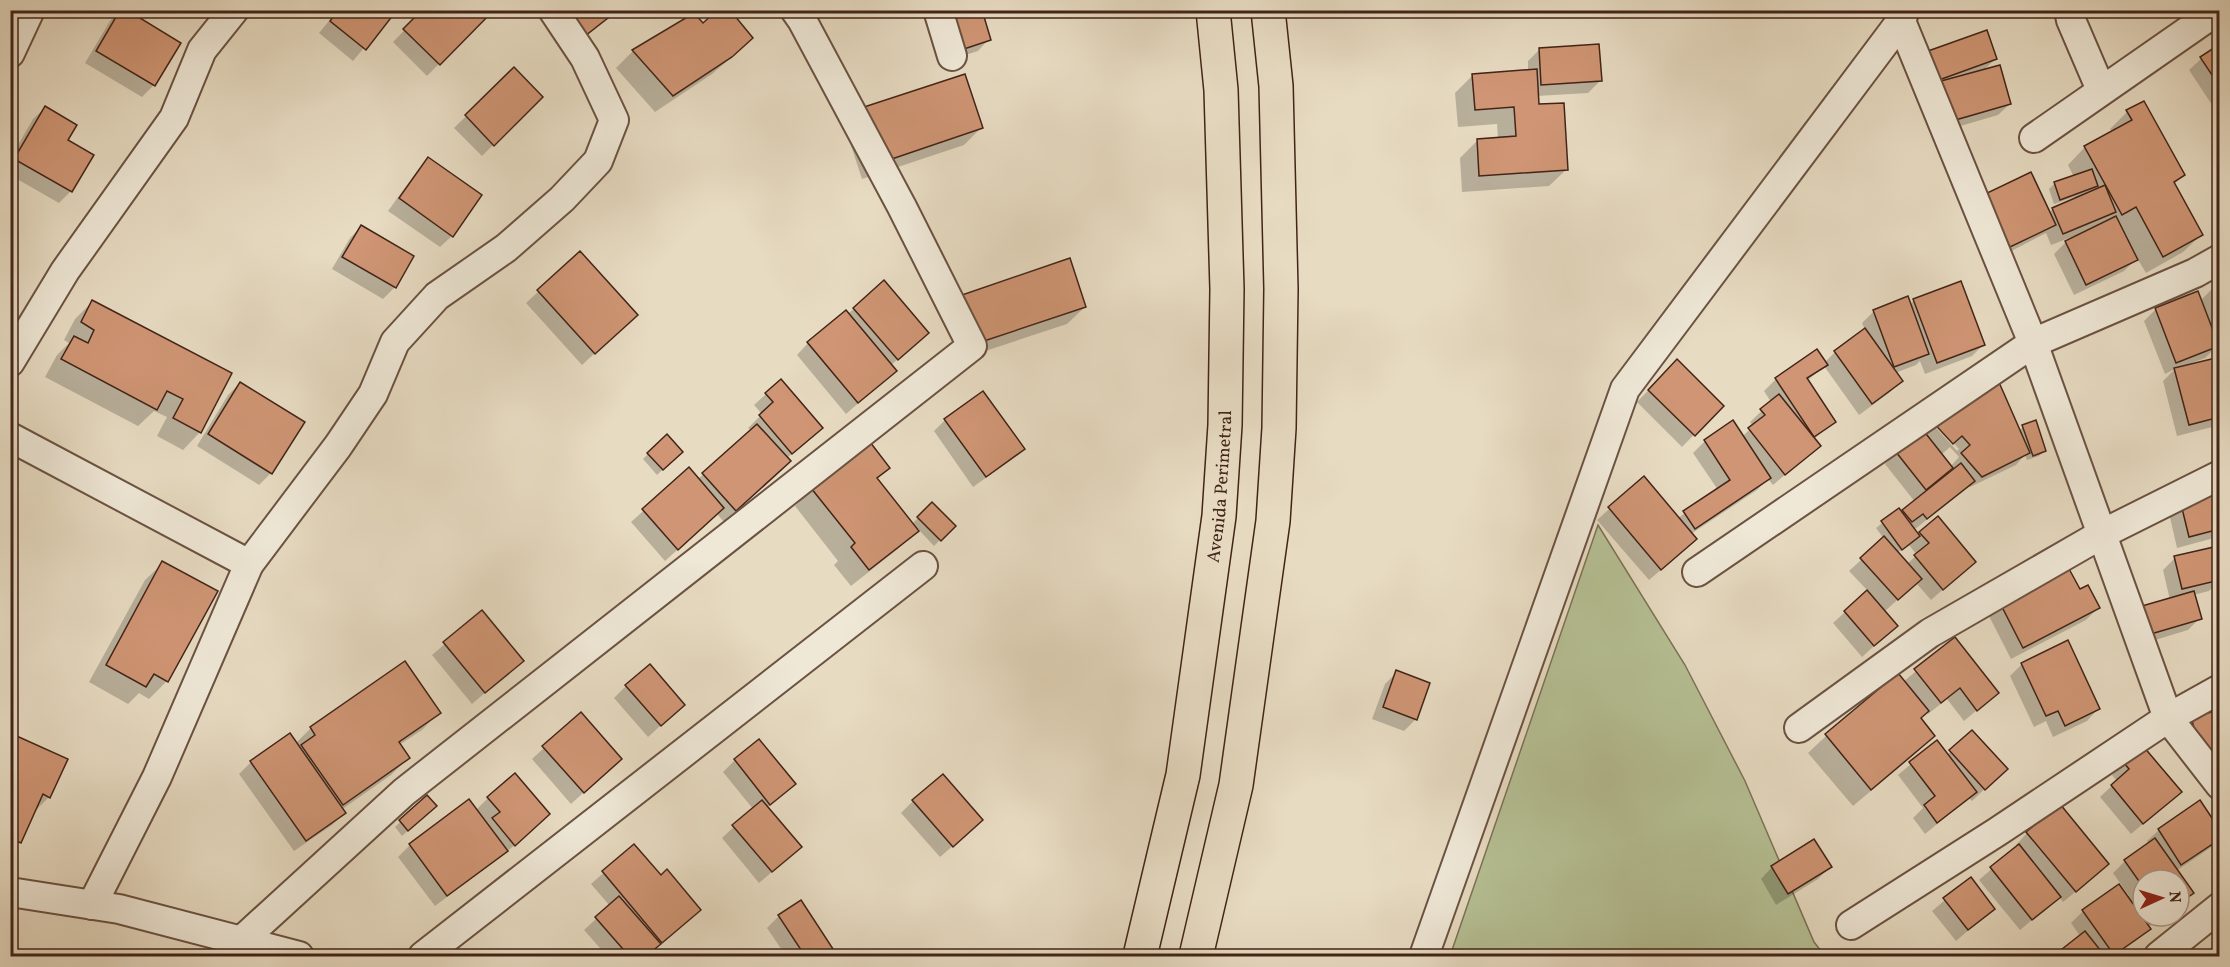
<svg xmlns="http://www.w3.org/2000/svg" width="2230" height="967" viewBox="0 0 2230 967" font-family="Vollkorn,serif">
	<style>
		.green { fill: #b5c094; stroke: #7c7256; stroke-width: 1.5 }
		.shadow { fill: #0003; fill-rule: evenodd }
		.building { fill: #cf9574; stroke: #422418; stroke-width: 1.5 }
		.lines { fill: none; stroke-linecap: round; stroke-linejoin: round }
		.minor-casing { stroke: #6b5242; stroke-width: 32 }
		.primary-casing { stroke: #422418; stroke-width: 36 }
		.minor { stroke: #efe8d7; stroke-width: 28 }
		.primary { stroke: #e7dbc2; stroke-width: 33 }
		.labels { text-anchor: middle; stroke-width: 5; stroke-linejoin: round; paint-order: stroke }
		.street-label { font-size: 18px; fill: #422418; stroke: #efe8d7 }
	</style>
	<rect width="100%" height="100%" fill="#e7dbc2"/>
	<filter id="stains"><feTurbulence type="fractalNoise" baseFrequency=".00333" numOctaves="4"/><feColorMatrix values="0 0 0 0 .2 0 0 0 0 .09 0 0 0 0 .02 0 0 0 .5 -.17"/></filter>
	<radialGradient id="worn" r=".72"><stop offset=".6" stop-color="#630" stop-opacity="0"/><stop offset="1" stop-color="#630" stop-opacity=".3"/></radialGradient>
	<path class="green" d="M1598 525 1685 665 1745 781 1814 942 1825 956H1450Z"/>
	<g class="shadow">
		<path d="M121 10 154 85 142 97 85 63 110 21Z"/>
		<path d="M326 10H395L353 61 319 33 333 16Z"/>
		<path d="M424 10H492L427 76 393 42Z"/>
		<path d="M559 10H620L572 47Z"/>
		<path d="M930 10 989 39 978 51 946 61Z"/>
		<path d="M694 15 734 55 712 74 655 112 616 68 633 51Z"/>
		<path d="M2220 46V117L2189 70 2201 59Z"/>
		<path d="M1540 49 1600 81 1588 93 1537 96 1538 106 1567 169 1549 186 1462 192 1460 158 1477 141 1498 139 1497 124 1458 127 1455 93 1473 75 1528 71V61Z"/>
		<path d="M1995 59 1982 72 2010 104 1998 115 1940 132 1917 64Z"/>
		<path d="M514 69 541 97 482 156 454 128Z"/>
		<path d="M45 108 66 141 71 191 59 203 10 175V159L33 119Z"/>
		<path d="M2127 112 2183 175 2173 185 2201 235 2183 252 2146 273 2137 258 2124 271 2074 295 2054 254 2066 242 2075 238 2074 236 2051 245 2046 233 1998 258 1974 207 2049 213 2053 209 2075 200 2074 197 2054 204 2049 189 2055 183 2074 177 2068 165 2085 147 2112 132 2110 129Z"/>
		<path d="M845 127H982L964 145 862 179Z"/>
		<path d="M428 159 452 236 440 247 388 211 417 171Z"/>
		<path d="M2220 162V177L2214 168Z"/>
		<path d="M362 226 412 256 395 287 383 299 332 269 350 238Z"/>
		<path d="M580 253 624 326 582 365 526 303Z"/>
		<path d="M1069 260 1085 307 1067 324 961 359Z"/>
		<path d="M2220 285V346L2219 344 2205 358 2189 364 2190 366 2220 358V425L2177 436 2163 381 2175 369 2165 374 2144 321 2156 309 2200 301 2214 287Z"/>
		<path d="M1914 300 1984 344 1972 356 1925 374 1920 361 1916 365 1895 373 1901 381 1889 393 1859 415 1824 366 1807 381 1834 422 1814 439 1819 446 1773 485 1768 479 1757 490 1691 534 1684 550 1649 580 1597 520 1644 478 1678 518 1718 490 1693 453 1705 441 1732 422 1742 437 1753 426 1750 422 1771 402 1764 391 1776 379 1824 363 1835 352 1865 330 1862 323 1874 311 1910 305Z"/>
		<path d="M92 302 230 374 200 432 183 450 157 436 167 417 154 411 138 426 45 377 57 355 69 343 64 340 75 319Z"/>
		<path d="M854 309 915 344 890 366 895 371 846 414 797 355 808 343Z"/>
		<path d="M1677 361 1722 406 1682 447 1637 402Z"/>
		<path d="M240 383 271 473 259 485 197 446 228 395Z"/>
		<path d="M766 394 809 439 786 459 777 473 724 522 717 514 665 561 631 522 689 470 698 479 751 431 748 428 762 414 754 405Z"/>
		<path d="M1930 419 2019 431 2023 427 2045 450 2039 456 2027 460 2025 455 2016 465 1970 487 1968 486 1914 530 1918 535 1938 518 1974 562 1931 600 1916 583 1884 612 1896 626 1862 657 1833 623 1868 591 1849 571 1884 539 1876 528 1899 510 1901 513 1915 502 1885 464ZM1929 420H1933L1959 449 1957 451ZM1950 447 1959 457 1950 467 1941 455ZM1952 467 1954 470 1943 479 1942 478ZM1909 545 1917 555 1907 564 1897 553Z"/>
		<path d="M945 420 1023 448 1011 460 973 487 934 431Z"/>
		<path d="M648 454 675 458 657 475 643 459Z"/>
		<path d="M888 468 877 479 912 524 932 504 954 526 934 546 918 529 899 548 851 586 834 565 838 561 795 506 812 489Z"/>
		<path d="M2217 492 2220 501V533L2214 538 2177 548 2169 513Z"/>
		<path d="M2175 558 2220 580 2209 591 2193 595 2200 618 2188 630 2132 647 2170 600 2163 570Z"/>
		<path d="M163 563 216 592 167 681 149 699 139 693 128 704 89 682 145 580Z"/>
		<path d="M2079 591 2098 608 2086 620 2011 659 1989 616 2001 604Z"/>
		<path d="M10 594 15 596 10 605Z"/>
		<path d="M482 612 522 661 472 704 432 655Z"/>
		<path d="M1955 639 1997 693 1964 721 1947 699 1928 714 1926 712 1919 718 1933 736 1916 753 1853 806 1808 753 1826 736 1897 675 1903 682Z"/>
		<path d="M2022 664 2098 709 2087 721 2053 737 2046 721 2034 727 2010 676Z"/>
		<path d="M1397 672 1416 719 1404 731 1372 719 1385 684Z"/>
		<path d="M626 686 671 716 648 737 614 698Z"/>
		<path d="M2220 711V761L2191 768 2180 731 2192 719Z"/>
		<path d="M439 712 422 730 399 745 408 758 391 775 341 810 344 813 332 825 294 851 239 774 251 762 295 744 311 728Z"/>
		<path d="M581 714 608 770 571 804 532 759Z"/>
		<path d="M1972 732 1994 780 1972 801 1969 798 1925 834 1913 818 1923 808 1898 775 1937 742 1947 755Z"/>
		<path d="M10 734 49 797 33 813 19 842 10 851Z"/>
		<path d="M735 760 794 784 767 808 788 858 759 883 722 838 753 809 723 772Z"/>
		<path d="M2124 763 2180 792 2131 834 2100 797 2117 781 2112 775Z"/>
		<path d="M427 797 429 812 402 836 395 827Z"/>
		<path d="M488 798 537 826 502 856 435 906 398 857 410 845 476 810Z"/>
		<path d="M913 801 969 832 940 857 901 813Z"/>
		<path d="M2159 830 2220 839 2210 848 2176 871 2192 893 2179 905V880H2143V916H2163L2148 927 2149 928 2137 940 2114 956H2056L2080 936 2071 923 2083 911 2118 886 2127 898 2129 896 2113 873 2125 861 2149 844 2147 841Z"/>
		<path d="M2027 833 2096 875 2063 902 2059 897 2020 930 1979 880 2017 847 2016 845Z"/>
		<path d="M634 846 687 921 646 956H607L584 930 610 906 591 884Z"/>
		<path d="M1772 867H1830L1818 879 1776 905 1761 879Z"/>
		<path d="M1970 879 1993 909 1956 941 1932 911Z"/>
		<path d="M779 916 833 952 828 956H786L767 928Z"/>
	</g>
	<g class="building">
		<path d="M120 10H127L181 43 155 86 96 51Z"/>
		<path d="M338 10H397L366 50 330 21Z"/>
		<path d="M422 10H494L440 65 403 29Z"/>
		<path d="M566 10H618L585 36Z"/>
		<path d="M717 10H730L753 38 732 57 673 96 632 50 694 13 703 23Z"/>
		<path d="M945 10H982L991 40 958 51Z"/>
		<path d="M1987 30 1997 59 1939 80 1928 51Z"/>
		<path d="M1599 44 1602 81 1541 85 1539 48Z"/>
		<path d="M2220 44V87L2200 57Z"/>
		<path d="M2000 65 2011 104 1952 121 1941 81Z"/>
		<path d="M514 67 543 97 494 146 465 115Z"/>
		<path d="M1537 69 1539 104 1564 103 1568 170 1479 176 1477 139 1516 136 1514 107 1475 110 1472 74Z"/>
		<path d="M965 74 983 128 880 163 861 108Z"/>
		<path d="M2144 101 2185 175 2174 182 2203 235 2163 257 2136 207 2122 215 2084 146 2132 120 2126 110Z"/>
		<path d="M45 106 77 125 68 140 94 155 72 192 14 159Z"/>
		<path d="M428 157 482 195 453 237 399 198Z"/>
		<path d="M2092 169 2098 186 2060 200 2054 182Z"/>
		<path d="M2031 172 2056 225 2010 247 1985 194Z"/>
		<path d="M2105 185 2116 212 2063 234 2052 208Z"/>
		<path d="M2116 216 2138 260 2086 285 2065 241Z"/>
		<path d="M361 225 414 256 396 288 342 257Z"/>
		<path d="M580 251 638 315 595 354 537 290Z"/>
		<path d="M1070 258 1086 307 978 343 962 295Z"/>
		<path d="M884 280 929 333 898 360 853 308Z"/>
		<path d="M1961 281 1985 345 1937 363 1913 299Z"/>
		<path d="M2220 283V303L2213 286Z"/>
		<path d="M2198 291 2219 346 2176 363 2155 308Z"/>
		<path d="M1908 296 1929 354 1894 367 1873 310Z"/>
		<path d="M92 300 232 373 201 433 173 418 183 399 167 391 157 410 61 359 74 336 88 343 94 330 81 322Z"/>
		<path d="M846 310 897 371 858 403 807 342Z"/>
		<path d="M1865 328 1903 381 1872 404 1834 351Z"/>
		<path d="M1817 349 1828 365 1807 378 1836 422 1814 437 1775 378Z"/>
		<path d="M2220 357V417L2189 425 2174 368Z"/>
		<path d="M1677 359 1724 406 1695 436 1648 390Z"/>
		<path d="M781 379 823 428 792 454 759 415 773 402 765 393Z"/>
		<path d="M1998 380 2030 453 1982 477 1961 453 1970 445 1962 436 1953 444 1929 418Z"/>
		<path d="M240 382 305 422 272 474 208 434Z"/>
		<path d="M983 391 1025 449 986 477 944 419Z"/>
		<path d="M1779 394 1821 446 1785 475 1748 428 1765 415 1760 409Z"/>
		<path d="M1733 420 1771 478 1695 529 1683 511 1730 480 1704 440Z"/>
		<path d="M2036 420 2046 451 2033 456 2022 425Z"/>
		<path d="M757 424 791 461 736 511 702 473Z"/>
		<path d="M1923 430 1953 468 1926 490 1896 452Z"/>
		<path d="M667 434 683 452 663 470 647 453Z"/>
		<path d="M870 442 890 468 877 478 919 531 869 570 851 547 855 543 811 488Z"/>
		<path d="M1961 463 1975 481 1927 519 1923 514 1912 522 1902 510Z"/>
		<path d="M689 467 724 508 678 550 642 509Z"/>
		<path d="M1644 476 1697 539 1661 570 1608 507Z"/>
		<path d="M2218 490 2220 529 2189 537 2180 500Z"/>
		<path d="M932 502 956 526 941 541 917 517Z"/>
		<path d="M1899 508 1920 536 1902 550 1881 521Z"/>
		<path d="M1938 516 1976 562 1943 590 1914 555 1929 543 1919 532Z"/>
		<path d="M1884 536 1922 579 1898 600 1860 558Z"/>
		<path d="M2214 547 2220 569V580L2182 589 2174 556Z"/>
		<path d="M162 561 218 591 168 682 154 674 146 687 106 665Z"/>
		<path d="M2068 567 2080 589 2088 585 2100 608 2023 648 2000 603Z"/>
		<path d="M1867 590 1898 626 1874 646 1844 611Z"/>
		<path d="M2194 591 2202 619 2144 636 2135 608Z"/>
		<path d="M482 610 524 661 485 693 443 642Z"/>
		<path d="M1955 637 1999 693 1977 711 1960 688 1941 703 1914 669Z"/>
		<path d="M2068 640 2100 709 2065 726 2058 711 2046 716 2021 663Z"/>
		<path d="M405 661 441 713 399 742 410 758 343 805 301 745 315 735 310 727Z"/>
		<path d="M650 664 685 705 661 726 625 685Z"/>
		<path d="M1396 670 1430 683 1417 720 1383 707Z"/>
		<path d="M1898 673 1929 711 1921 718 1935 736 1871 790 1825 734Z"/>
		<path d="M2220 710V753L2202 757 2191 717Z"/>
		<path d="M581 712 622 759 584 793 542 746Z"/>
		<path d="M1972 730 2008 769 1985 790 1949 750Z"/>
		<path d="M10 733 68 759 50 798 43 794 21 843 10 838Z"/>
		<path d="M290 733 346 813 306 841 250 761Z"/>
		<path d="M759 739 796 784 770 805 734 759Z"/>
		<path d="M1937 740 1977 792 1937 823 1924 805 1935 796 1909 762Z"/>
		<path d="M2143 746 2182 792 2143 824 2111 785 2129 769 2123 762Z"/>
		<path d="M515 773 550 814 515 846 492 818 500 812 487 797Z"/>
		<path d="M943 774 983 820 953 847 912 800Z"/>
		<path d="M427 795 437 806 408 831 399 820Z"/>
		<path d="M469 799 508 851 447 896 409 844Z"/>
		<path d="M762 800 802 847 772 872 732 825Z"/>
		<path d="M2200 800 2220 830V839L2181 865 2158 829Z"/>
		<path d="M2060 804 2109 864 2076 892 2026 832Z"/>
		<path d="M2155 838 2194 893 2179 903V880H2143V887L2124 860Z"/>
		<path d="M1814 839 1832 867 1788 894 1771 866Z"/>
		<path d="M634 844 661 875 667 869 701 910 662 943 602 871Z"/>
		<path d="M2019 844 2061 897 2032 920 1990 867Z"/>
		<path d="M1971 877 1995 909 1968 930 1943 898Z"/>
		<path d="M2119 884 2151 929 2114 955 2082 910Z"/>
		<path d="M619 896 661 944 646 956H629L595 917Z"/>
		<path d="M801 900 835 952 828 956H805L778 915Z"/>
		<path d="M2085 931 2105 956H2060L2057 953Z"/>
	</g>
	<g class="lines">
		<defs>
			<g id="minor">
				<path d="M938 10 952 56"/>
				<path d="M2069 10 2071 20 2101 90"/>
				<path d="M1901 21 2033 343 2168 718 2220 785"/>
				<path d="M10 53 30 10"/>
				<path d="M2034 138 2218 10"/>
				<path d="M10 362 65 271 174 118 202 50 234 10"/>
				<path d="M10 437 249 564"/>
				<path d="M1697 572 2033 343 2195 273 2220 259"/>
				<path d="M1799 728 1930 633 2102 534 2220 475"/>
				<path d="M10 892 119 909 299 956"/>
				<path d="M92 905 157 777 249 564 338 446 373 394 395 342 437 296 506 248 562 199 598 161 614 120 585 58 553 10"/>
				<path d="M1851 925 1997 832 2168 718 2220 689"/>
				<path d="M241 941 404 792 972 346 902 207 802 20 795 10"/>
				<path d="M423 956 923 566"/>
				<path d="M1424 956 1625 389 1901 21 1905 10"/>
				<path d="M2159 956 2220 907"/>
			</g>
			<g id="primary">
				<path id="s1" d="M1140 956 1183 775 1219 516 1225 425 1227 289 1221 90 1213 10"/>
				<path d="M1196 956 1236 785 1273 521 1279 428 1281 289 1276 86 1268 10"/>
			</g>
		</defs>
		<use href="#minor" class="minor-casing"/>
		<use href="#primary" class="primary-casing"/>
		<use href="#minor" class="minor"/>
		<use href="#primary" class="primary"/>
	</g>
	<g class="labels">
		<g class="street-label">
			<text dy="6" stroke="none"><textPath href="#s1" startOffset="477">Avenida Perimetral</textPath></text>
		</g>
	</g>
	<rect width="2230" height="967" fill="none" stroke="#e7dbc2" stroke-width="36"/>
	<rect x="12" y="12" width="2206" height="943" fill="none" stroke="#422418" stroke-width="3"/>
	<rect x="18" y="18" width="2194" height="931" fill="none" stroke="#422418" stroke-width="1.5"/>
	<g transform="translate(2161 898) rotate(86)"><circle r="28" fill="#efe8d7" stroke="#aa9a8b" stroke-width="1.5"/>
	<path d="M0-4.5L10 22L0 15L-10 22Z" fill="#8f2418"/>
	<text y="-9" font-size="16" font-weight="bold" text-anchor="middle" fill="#422418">N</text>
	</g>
	<rect width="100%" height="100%" filter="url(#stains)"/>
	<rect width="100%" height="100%" fill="url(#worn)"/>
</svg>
